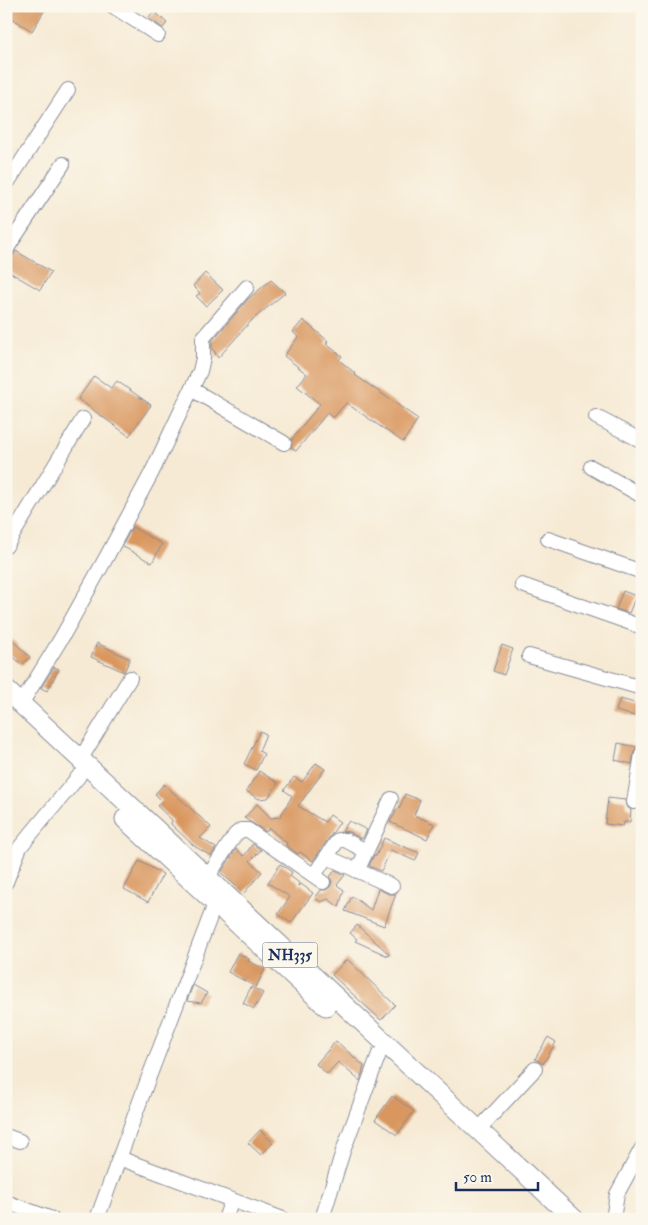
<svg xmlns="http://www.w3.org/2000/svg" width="648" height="1225" viewBox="0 0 648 1225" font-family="'IM FELL Double Pica',serif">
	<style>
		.building { fill: #d9975e }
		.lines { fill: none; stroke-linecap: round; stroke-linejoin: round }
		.minor-casing { stroke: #888c99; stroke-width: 16 }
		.major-casing { stroke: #888c99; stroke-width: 18 }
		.highway-casing { stroke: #888c99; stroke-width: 21 }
		.minor { stroke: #fff; stroke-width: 14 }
		.major { stroke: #fff; stroke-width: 16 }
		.highway { stroke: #fff; stroke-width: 19 }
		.labels { text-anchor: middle; stroke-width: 4; stroke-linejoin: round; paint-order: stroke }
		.shield { fill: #fbf7ec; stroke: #5e6b89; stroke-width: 1 }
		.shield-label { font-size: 15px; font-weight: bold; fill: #1b2f5e }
	</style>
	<rect width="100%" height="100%" fill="#fbf7ec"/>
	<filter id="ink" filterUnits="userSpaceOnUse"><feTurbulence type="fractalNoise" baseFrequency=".02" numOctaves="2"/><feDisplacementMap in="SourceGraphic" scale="10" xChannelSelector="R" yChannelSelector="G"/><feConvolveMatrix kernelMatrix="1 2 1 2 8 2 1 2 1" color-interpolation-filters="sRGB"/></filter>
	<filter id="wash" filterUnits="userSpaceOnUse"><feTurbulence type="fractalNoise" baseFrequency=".0096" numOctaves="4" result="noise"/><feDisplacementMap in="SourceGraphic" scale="20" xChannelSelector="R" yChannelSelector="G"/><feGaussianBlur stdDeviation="1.12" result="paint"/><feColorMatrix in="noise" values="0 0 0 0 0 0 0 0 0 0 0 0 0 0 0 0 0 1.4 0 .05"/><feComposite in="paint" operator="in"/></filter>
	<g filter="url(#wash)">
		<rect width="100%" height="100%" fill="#f6ead4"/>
		<g id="blocks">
			<g class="building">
				<path d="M6 6H47L32 31 6 15Z"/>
				<path d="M154 11 167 23 163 28 148 18Z"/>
				<path d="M16 251 51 272 40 290 6 270V267Z"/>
				<path d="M205 273 223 290 206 306 196 296 200 293 193 286Z"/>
				<path d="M271 280 285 293 252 320 218 358 212 347V341L248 299Z"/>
				<path d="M303 320 328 341 326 344 342 356 339 360 356 374 355 375 418 419 403 442 346 403 333 418 327 413 296 451 291 447 292 439 320 404 297 386 307 374 284 356 298 337 293 332Z"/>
				<path d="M94 376 111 388 117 381 151 405 129 436 78 399Z"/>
				<path d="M132 527 162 544 152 563 122 546Z"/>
				<path d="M623 591 636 596 629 613 616 609Z"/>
				<path d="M6 634 30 657 22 665 6 650Z"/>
				<path d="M97 643 130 659 124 672 91 657Z"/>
				<path d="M502 645 513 649 504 675 493 671Z"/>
				<path d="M54 667 59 669 47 691 41 688Z"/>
				<path d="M620 699 642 705V718L616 711Z"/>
				<path d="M260 731 266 734 259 751 264 754 256 770 244 764Z"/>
				<path d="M618 743 637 747 634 752 632 764 615 760Z"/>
				<path d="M316 763 325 769 298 806 325 822 330 815 340 822 313 861 300 852 298 854 286 845 287 843 269 828 266 832 244 818 257 804 271 818 280 817 292 796 284 790 294 777 302 782Z"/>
				<path d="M259 771 278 783 268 798 259 799 246 791Z"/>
				<path d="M164 784 211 827 200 838 216 848 211 856 194 846 171 824 172 820 157 806 162 801 155 794Z"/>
				<path d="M405 794 420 800 414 815 434 824 427 839 390 822 398 808 399 809Z"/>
				<path d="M608 798 625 800 626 806 631 810 630 822H624L623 826 605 824Z"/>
				<path d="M349 821 367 830 362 839 349 832 342 831Z"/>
				<path d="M384 838 419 853 415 861 391 850 381 871 369 866 374 855 376 856Z"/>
				<path d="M253 844 261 850 250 861 262 872 244 893 221 873 236 849 244 856Z"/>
				<path d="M139 861 163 874 148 902 124 889Z"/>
				<path d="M280 864 292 872 290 876 299 883 298 886 301 884 313 893 291 923 278 914 290 897 268 883Z"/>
				<path d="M335 870 345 875 337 885 344 890 339 907 328 899 321 902 315 898 321 890H326L330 887 332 882 330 877Z"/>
				<path d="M378 889 389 894H396L384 926 345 911 352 896 371 910Z"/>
				<path d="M357 925 389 954 388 956 355 941 357 939 350 933Z"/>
				<path d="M238 953 249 959 248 961 265 969 256 987 228 972Z"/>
				<path d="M347 959 395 1005 381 1020 332 975Z"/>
				<path d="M193 985 207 993 201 1003 187 1001Z"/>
				<path d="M251 987 263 993 254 1009 243 1003Z"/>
				<path d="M548 1037 556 1042 543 1064 535 1059Z"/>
				<path d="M336 1041 364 1066 360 1081 338 1062 327 1074 316 1064Z"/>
				<path d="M392 1096 414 1111 397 1135 375 1120Z"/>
				<path d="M260 1130 273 1143 261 1155 248 1143Z"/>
			</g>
		</g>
	</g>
	<g filter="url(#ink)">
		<use href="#blocks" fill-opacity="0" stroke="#888c99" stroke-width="1"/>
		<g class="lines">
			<defs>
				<g id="minor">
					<path d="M113 6 158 35"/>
					<path d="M6 185 68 90"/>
					<path d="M6 250 63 164"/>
					<path d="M193 390 284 443"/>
					<path d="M596 417 642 441"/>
					<path d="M591 467 642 496"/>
					<path d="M548 539 642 572"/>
					<path d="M6 546 83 419"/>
					<path d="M522 585 642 627"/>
					<path d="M529 656 642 688"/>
					<path d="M21 704 62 637 107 556 152 472 200 371 203 358V338L247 287"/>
					<path d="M80 760 130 678"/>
					<path d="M634 802 642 754"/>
					<path d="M327 857 392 886"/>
					<path d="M357 871 391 799"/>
					<path d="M314 875 338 840H345L366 851"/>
					<path d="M207 878 235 835 241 830H248L323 882"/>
					<path d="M6 882 20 847 79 776"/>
					<path d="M478 1130 535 1069"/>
					<path d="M6 1136 20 1141"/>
					<path d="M119 1158 283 1219"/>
					<path d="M6 1202 52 1219"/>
					<path d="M97 1219 147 1082 215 904"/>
					<path d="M225 1219 232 1200"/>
					<path d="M322 1219 343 1151 379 1054"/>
					<path d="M613 1219 617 1194 642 1148"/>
				</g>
				<path id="major" d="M641 1219 642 1218"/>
				<g id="highway">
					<path d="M6 690 574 1219"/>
					<path d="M125 819 326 1006"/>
				</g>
			</defs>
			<use href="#minor" class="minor-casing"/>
			<use href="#major" class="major-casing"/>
			<use href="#highway" class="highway-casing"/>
			<use href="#minor" class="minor"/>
			<use href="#major" class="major"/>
			<use href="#highway" class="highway"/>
		</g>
	</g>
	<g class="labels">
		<rect class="shield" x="262.5" y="942.5" width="55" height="25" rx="4"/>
		<g class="shield-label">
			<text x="290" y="960">NH335</text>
		</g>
	</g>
	<rect width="648" height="1225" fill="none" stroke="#fbf7ec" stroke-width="25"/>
	<path d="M456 1182v8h82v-8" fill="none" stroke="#1b2f5e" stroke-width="2.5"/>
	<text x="463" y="1182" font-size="15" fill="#1b2f5e" stroke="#fbf7ec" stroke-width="4" paint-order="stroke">50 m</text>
</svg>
